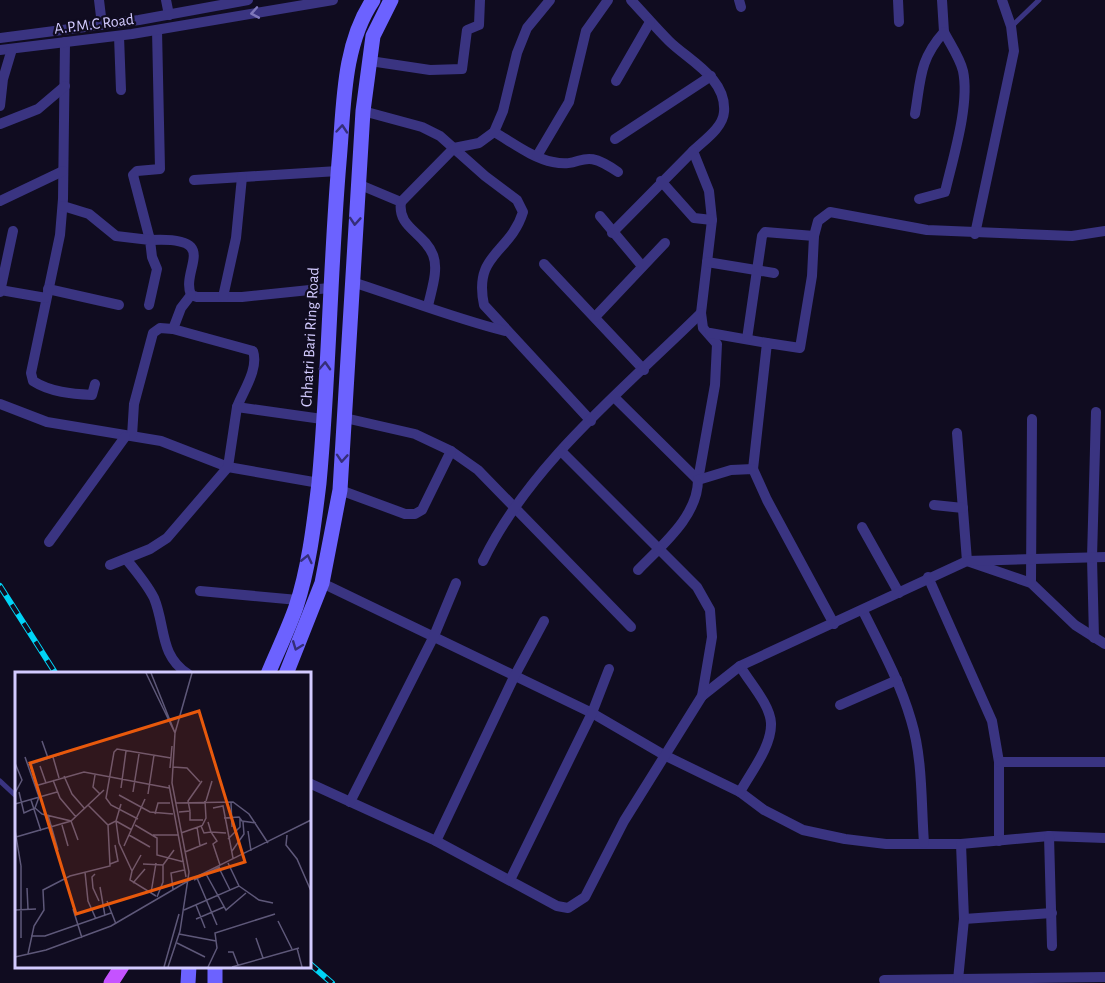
<svg xmlns="http://www.w3.org/2000/svg" width="1105" height="983" viewBox="0 0 1105 983" font-family="'Alegreya Sans',sans-serif">
	<style>
		.lines { fill: none; stroke-linecap: round; stroke-linejoin: round }
		.service { stroke: #3a3481; stroke-width: 5 }
		.minor { stroke: #3a3481; stroke-width: 10 }
		.secondary { stroke: #6c62ff; stroke-width: 15 }
		.primary { stroke: #c552ff; stroke-width: 15 }
		.rail-casing { stroke: #00d4f6; stroke-width: 6 }
		.rail { stroke: #100c20; stroke-width: 4; stroke-dasharray: 11; stroke-linecap: butt }
		.oneway { stroke: #7f78ba }
		.oneway2 { stroke: #352e79 }
		.labels { text-anchor: middle; stroke-width: 4.5; stroke-linejoin: round; paint-order: stroke }
		.street-label { font-size: 16px; fill: #d3cbff; stroke: #100c20 }
		.inset-road { fill: none; stroke: #5e5879; stroke-width: 1.5 }
		.view { fill: #e8590c; fill-opacity: 0.15; stroke: #e8590c; stroke-width: 3 }
		.inset-edge { fill: none; stroke: #d3cbff; stroke-width: 3 }
	</style>
	<rect width="100%" height="100%" fill="#100c20"/>
	<g class="lines">
		<g class="service">
			<path d="M1012 26 1039 0"/>
			<path d="M0 781 16 796"/>
		</g>
		<g class="minor">
			<path d="M99 0 102 25"/>
			<path d="M166 0 169 15"/>
			<path d="M631 0C644 14 656 28 669 41 688 60 727 78 724 112 723 128 703 141 693 151L709 191 712 220 701 313 703 328 717 344 715 385 698 480"/>
			<path d="M739 0 741 7"/>
			<path d="M898 0 899 22"/>
			<path d="M157 30 160 169 137 171 133 175 150 240C223 236 180 269 191 295L197 297H242L329 288"/>
			<path d="M119 36 121 90"/>
			<path d="M0 38 139 20 248 0"/>
			<path d="M65 42 63 199 60 235 31 373 33 381C50 392 72 394 92 395L95 384"/>
			<path d="M0 50 132 34 333 0"/>
			<path d="M370 61 430 70 462 69 467 30 479 25 480 0"/>
			<path d="M616 81 650 22"/>
			<path d="M0 106 3 79 12 49"/>
			<path d="M363 111 422 127 440 136 485 176 517 200 523 212C510 254 473 253 484 305L591 421"/>
			<path d="M915 114C921 79 919 60 944 32L942 0"/>
			<path d="M0 124 38 109 65 86"/>
			<path d="M494 132C512 142 532 158 553 162 585 169 579 145 618 172"/>
			<path d="M615 139 711 76"/>
			<path d="M537 156 569 102 586 31 608 0"/>
			<path d="M194 180 338 171"/>
			<path d="M661 181 694 218 712 220"/>
			<path d="M358 184 401 202C397 228 424 232 433 255 439 270 431 291 428 306"/>
			<path d="M919 199 945 192C953 158 970 104 963 71 960 58 950 44 944 32"/>
			<path d="M0 201 63 171"/>
			<path d="M401 202 454 148 479 143 494 132 503 111 517 53 527 28 550 0"/>
			<path d="M63 206 89 214 116 236 150 240 152 257 157 269 149 305"/>
			<path d="M600 216 642 266"/>
			<path d="M612 233 693 151"/>
			<path d="M975 234 1014 51 1011 26 1002 0"/>
			<path d="M707 262 774 273"/>
			<path d="M544 264 644 370"/>
			<path d="M352 282C403 298 453 318 505 331"/>
			<path d="M48 289 119 305"/>
			<path d="M0 290 46 298"/>
			<path d="M0 292 13 231"/>
			<path d="M223 297 236 238 242 177"/>
			<path d="M595 317 665 243"/>
			<path d="M173 329 253 351C259 369 243 391 237 407"/>
			<path d="M710 333 767 343"/>
			<path d="M747 339 762 236 765 232 814 236"/>
			<path d="M615 398 698 480"/>
			<path d="M0 404 47 422 161 441 228 467 319 483"/>
			<path d="M345 418 415 434 451 451 478 470 631 627"/>
			<path d="M957 433 967 561 1031 583 1075 625 1105 644"/>
			<path d="M132 436 134 404 153 333 160 328 173 329 181 308 191 295"/>
			<path d="M753 469 767 343 800 348 812 276 814 236 818 221 830 212 927 230 1072 236 1105 231"/>
			<path d="M340 490 405 514H415L422 510 451 451"/>
			<path d="M934 505 963 508"/>
			<path d="M862 527 899 593"/>
			<path d="M49 542 125 437"/>
			<path d="M126 559C136 571 147 584 154 598 166 627 159 655 188 674"/>
			<path d="M483 561C530 464 624 389 701 313"/>
			<path d="M110 565 150 549 167 538 228 467 237 407 322 419"/>
			<path d="M638 570C662 545 698 516 698 480L731 470 753 469 767 500 834 624"/>
			<path d="M928 577 992 721 999 762V841"/>
			<path d="M322 583 592 713 664 755 740 792 764 810 803 830 845 839 886 844H961L1049 836 1105 838"/>
			<path d="M1031 583 1032 419"/>
			<path d="M200 591 298 600"/>
			<path d="M863 611C881 647 900 682 911 720 923 759 921 803 924 843"/>
			<path d="M1094 638 1092 558 1096 412"/>
			<path d="M740 666C749 682 770 704 771 723 772 746 751 772 740 792"/>
			<path d="M702 696 740 666 967 561 1105 557"/>
			<path d="M840 705 897 680"/>
			<path d="M999 762H1105"/>
			<path d="M309 783 436 841 557 906 568 908 585 897 624 821 702 696 712 637 710 610 697 587 561 451"/>
			<path d="M350 802 434 636 456 583"/>
			<path d="M1049 836 1052 946"/>
			<path d="M436 841 514 677 544 621"/>
			<path d="M510 880 592 713 609 669"/>
			<path d="M964 919 1052 913"/>
			<path d="M884 980 1105 977"/>
			<path d="M958 980 964 919 961 844"/>
		</g>
		<g class="secondary">
			<path d="M268 674C277 652 288 630 296 607 309 568 314 524 319 483 329 376 330 268 339 162 344 108 342 46 373 0"/>
			<path d="M286 674 322 583 340 490 363 111 373 36 391 0"/>
			<path d="M215 966V983"/>
			<path d="M188 983 189 966"/>
		</g>
		<path class="primary" d="M111 983 122 966"/>
		<defs>
			<g id="rail">
				<path d="M0 586 56 674"/>
				<path d="M309 963 332 983"/>
			</g>
		</defs>
		<use href="#rail" class="rail-casing"/>
		<use href="#rail" class="rail"/>
	</g>
	<defs><path id="oneway-chevron" d="M-2-3.5L2.5 0L-2 3.5" fill="none" stroke-width="1.6" stroke-linecap="round" stroke-linejoin="round" transform="scale(1.5)"/></defs>
	<use class="oneway" href="#oneway-chevron" transform="translate(255 13) rotate(170)"/>
	<g class="oneway2">
		<use href="#oneway-chevron" transform="translate(342 129) rotate(-85)"/>
		<use href="#oneway-chevron" transform="translate(355 221) rotate(94)"/>
		<use href="#oneway-chevron" transform="translate(325 366) rotate(-87)"/>
		<use href="#oneway-chevron" transform="translate(342 458) rotate(94)"/>
		<use href="#oneway-chevron" transform="translate(307 559) rotate(-77)"/>
		<use href="#oneway-chevron" transform="translate(297 646) rotate(111)"/>
	</g>
	<g class="labels">
		<g class="street-label">
			<text transform="translate(94 23) rotate(-7)" y="6">A.P.M.C Road</text>
			<text transform="translate(309 337) rotate(-87)" y="6">Chhatri Bari Ring Road</text>
		</g>
	</g>
	<g transform="translate(15 672)">
		<rect width="296" height="296" fill="#100c20"/>
		<path class="inset-road" d="M131 1 160 61M136 1 160 61M27 69 33 86M38 85 44 106M0 91 7 108 0 121M13 93 49 81M25 94 31 111M158 95 172 96 185 110M155 96 157 74M80 103 78 115 85 122M49 104 57 122 70 137M38 108 45 126 61 145M154 113 171 205M20 114 69 100 154 116M106 116 111 79M4 120 9 141 20 136 24 125 10 85M118 120 124 82M133 122 139 83M104 123 135 140 158 142M16 128 26 159M191 129 197 109M216 130 217 155M161 131 218 130 234 142 253 171M0 132 42 120M73 133 93 153 101 149 106 132M20 136 27 142 56 149 63 168M198 136 208 134 218 186M175 139V148H188M164 140 175 139 173 129 187 109M140 142 143 131H155M33 143 43 178M209 146 224 145 227 149 241 151M123 147 96 133 91 126 99 80 102 77 156 86M101 149 104 171 117 199 115 208 141 224M101 149 117 158M193 150 196 160 211 161M47 153 53 174M120 153 142 166V183L169 190M187 154 191 146 190 129M182 155 185 174M0 158 6 194V266M233 159 236 179M166 161 186 154 189 161 196 160 202 169 198 172 205 193M114 163 135 175M138 163H163M272 163 271 173 282 187 296 219M1 165 56 149 89 118M213 167 225 155V147M109 174 130 127M217 179 229 162 228 150M170 180 192 171M213 191 224 214M95 192 103 189 100 173M128 192 148 193M204 196 215 218M117 199 126 183M70 200 73 229 81 247M80 202 77 205 78 216 84 229M191 202 211 238 231 221M182 206 202 253M179 208 205 195M118 211 130 197M85 215 90 244M12 216 13 237M158 217 156 201 169 198M136 221 141 191M142 225 148 210V193L159 178M92 229 101 252M181 233 190 256M58 237 67 266M0 238 21 237M169 238 224 214 244 228 258 231M181 247 209 235M263 249 277 277M164 262 201 269M16 264H30L96 241M241 266 248 286M162 271 190 285M282 276 287 295M213 280H218L223 293M13 282 19 254 29 238 28 218 55 204 95 194 93 153M0 285 31 278 96 254 173 209 296 148M149 295 164 242M153 295 165 259 174 200 157 111 160 61 177 1M193 295 202 276 200 261 260 242M217 295 284 276"/>
		<path class="view" d="M184 39 230 190 61 242 15 91Z"/>
		<rect width="296" height="296" class="inset-edge"/>
	</g>
</svg>
